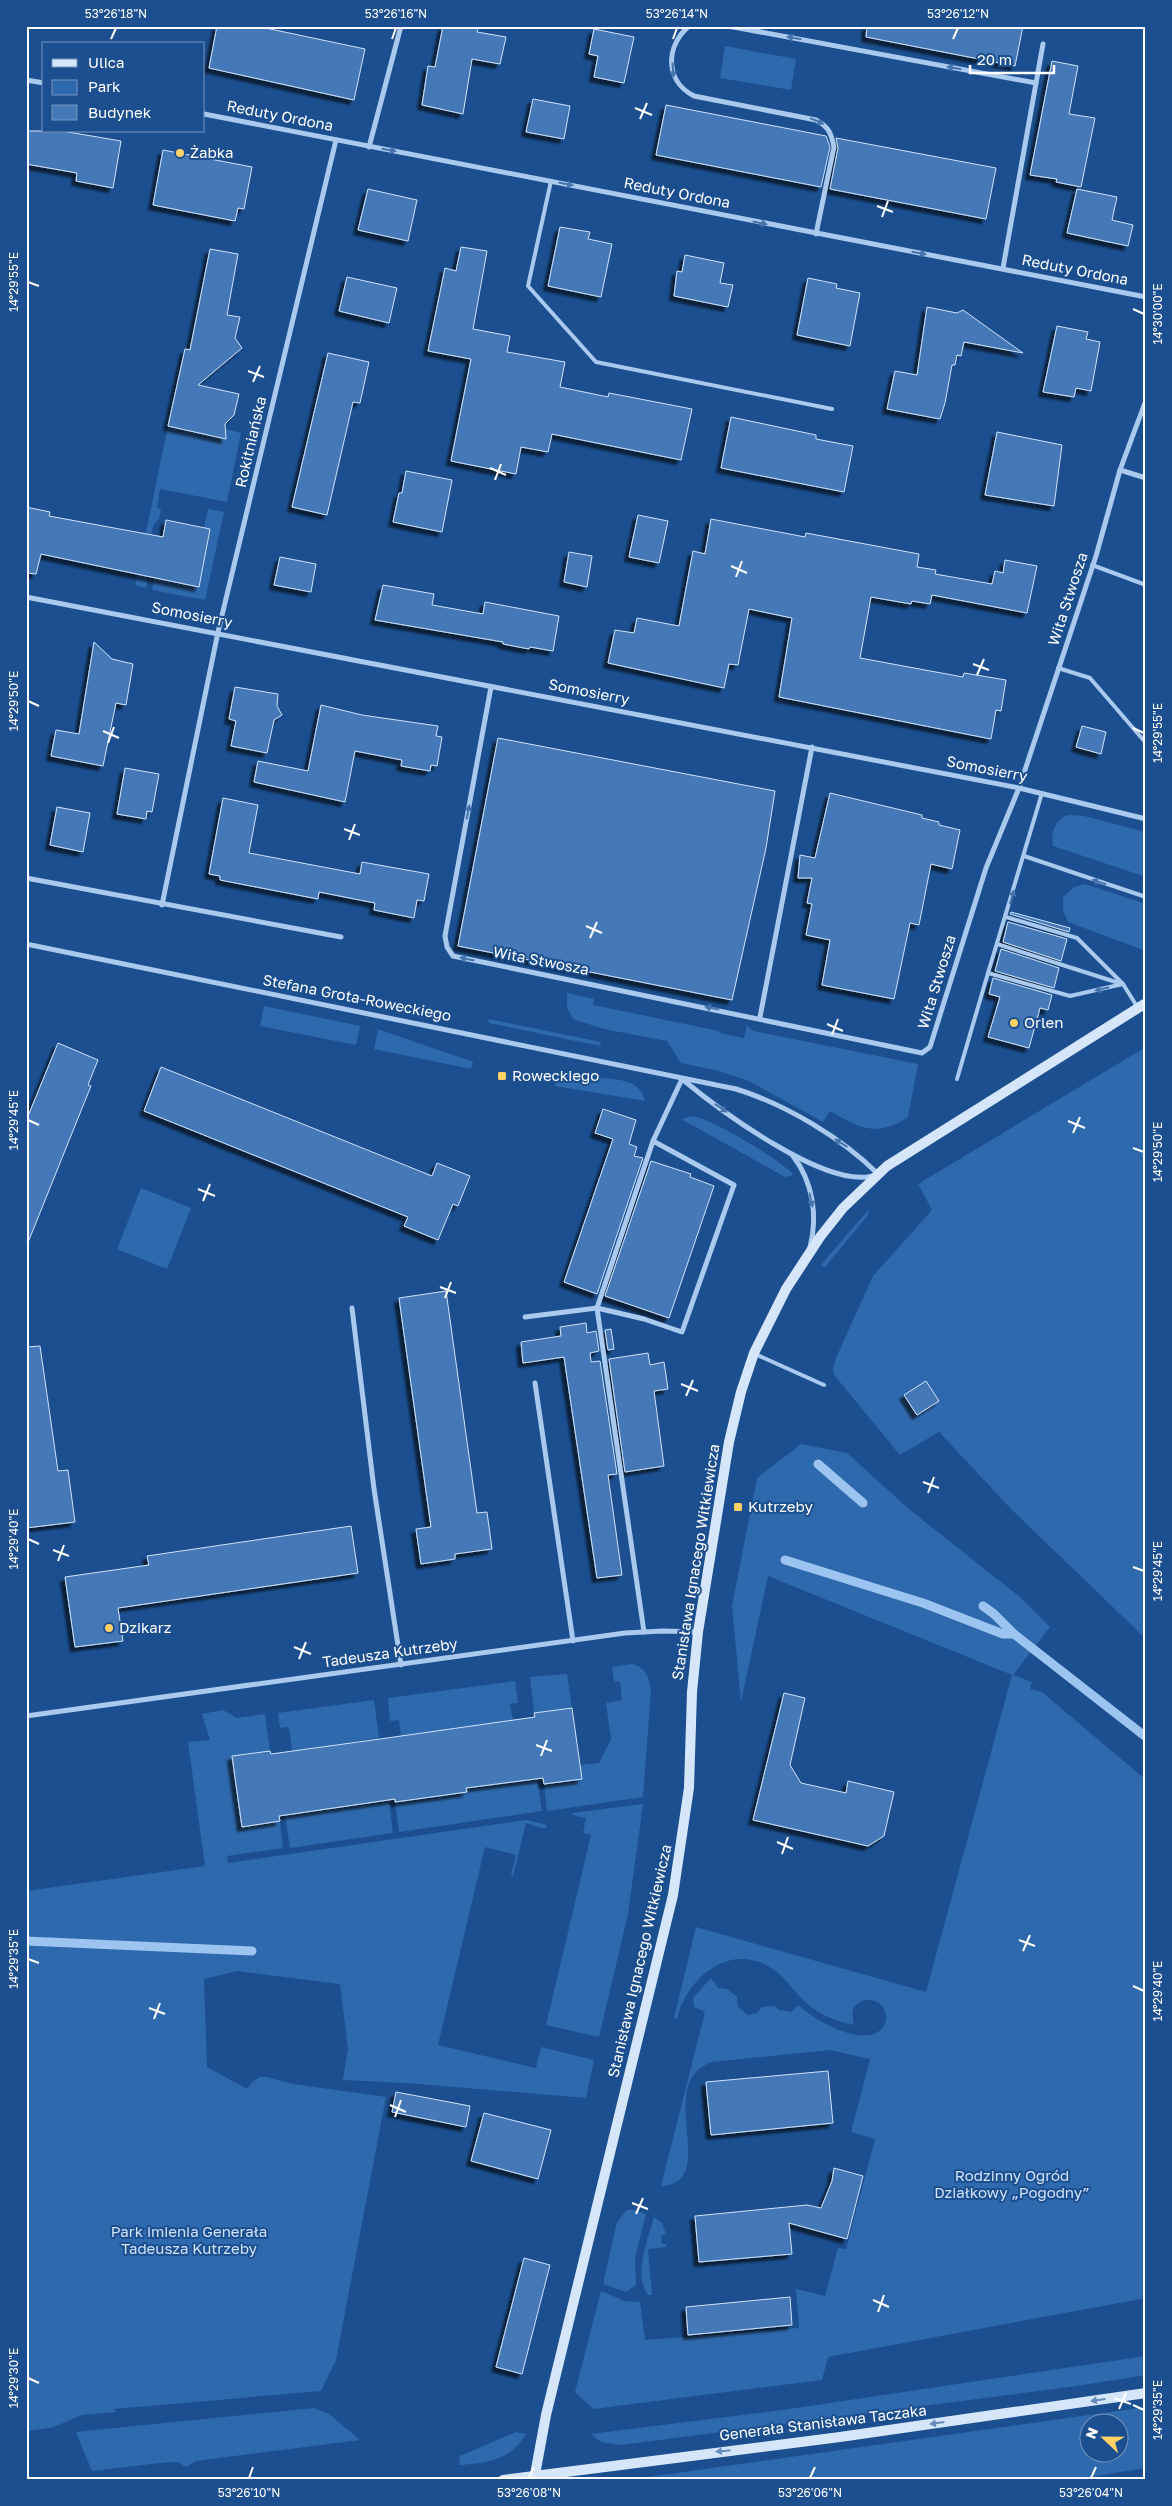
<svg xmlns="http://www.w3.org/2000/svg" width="1172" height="2506" viewBox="0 0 1172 2506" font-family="'Golos Text',sans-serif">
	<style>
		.green { fill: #2e69ad; fill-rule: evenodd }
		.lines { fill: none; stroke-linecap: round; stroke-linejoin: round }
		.stream { stroke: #9cc4f0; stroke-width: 9 }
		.building { fill: #4478b7; stroke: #cfe3fa; filter: url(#shadow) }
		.lane { stroke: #a9c9ee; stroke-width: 4 }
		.street { stroke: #a9c9ee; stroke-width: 5 }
		.secondary { stroke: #d6e6fa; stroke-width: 10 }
		.oneway { fill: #4674ac }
		.oneway2 { fill: #668bba }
		.ticks { fill: none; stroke: #fff; stroke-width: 2 }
		.poi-dot { fill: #ffd166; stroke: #1b4f8f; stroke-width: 2 }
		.labels { text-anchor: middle; stroke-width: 4; stroke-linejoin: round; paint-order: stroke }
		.street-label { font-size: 15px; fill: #fff; stroke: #1b4f8f }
		.poi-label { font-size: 15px; fill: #fff; stroke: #1b4f8f; text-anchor: start }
		.park-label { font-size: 15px; fill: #cfe3fa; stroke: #1b4f8f }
		.neatline { fill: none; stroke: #fff; stroke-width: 2 }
		.ticks-label { font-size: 12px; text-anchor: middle; fill: #fff }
	</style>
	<defs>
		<filter id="shadow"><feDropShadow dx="-4.5" dy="4.5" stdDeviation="1" flood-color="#0009"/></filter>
	</defs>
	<rect width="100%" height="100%" fill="#1b4f8f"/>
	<g class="green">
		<path d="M725 46 796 59 791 90 720 78Z"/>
		<path d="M168 426 223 439 225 429 241 433 227 502 160 489 157 508 161 509 159 519 153 525 149 549 150 568 146 588 135 585Z"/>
		<path d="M208 509 224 512 205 600 152 590 154 578 199 587 210 530 204 528Z"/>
		<path d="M1068 815 1084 816 1146 832V877L1053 846C1050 832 1055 820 1068 815Z"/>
		<path d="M1085 884 1146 904V951L1068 922 1063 910V897L1074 887Z"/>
		<path d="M567 993 594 999 593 1005 719 1031V1033L744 1038 747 1025 753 1031 918 1064 908 1117C876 1138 860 1128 830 1111L823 1122 749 1081 719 1071 681 1063 667 1041 604 1029 573 1019 567 1007Z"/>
		<path d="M264 1006 360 1026 356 1045 260 1026Z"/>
		<path d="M488 1019 601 1042 600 1046 489 1023Z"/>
		<path d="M378 1029 473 1062 471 1069 374 1049Z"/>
		<path d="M1146 1047V1639L1012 1510 939 1432 900 1455 835 1376 833 1370 836 1358 873 1276 932 1210 918 1184Z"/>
		<path d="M603 1078C621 1080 640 1080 645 1101L555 1086 556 1079Z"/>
		<path d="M693 1116C714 1120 777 1158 793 1174L791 1176 785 1177 681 1119Z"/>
		<path d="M141 1188 191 1208 167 1269 117 1249Z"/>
		<path d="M869 1209 868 1215 825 1267 821 1265Z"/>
		<path d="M801 1444 847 1453 910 1510 1020 1597 1050 1627 1013 1675 1032 1682 1030 1689 1042 1692 1146 1780V2298L828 2357 822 2380 593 2409 575 2392 601 2291 624 2301 640 2302 645 2340 799 2328 796 2289 825 2296 838 2248 846 2249 875 2139 851 2132 870 2059 830 2050 712 2062C652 2082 722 2183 661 2186L705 2012 694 2007 693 1998 711 1978 718 1988 727 1989 737 1997 738 2007 748 2015 757 2013 762 2007 774 2006 779 2010 791 2012 798 2005C814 2019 856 2045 878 2032 893 2022 886 1999 868 2000 863 2000 858 2003 855 2006 851 2012 853 2019 854 2025 834 2021 815 2013 801 1998 791 1987 783 1975 771 1968 729 1941 686 1979 677 2019L674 2018 696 1927 926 1992 1012 1675 768 1576 741 1702 732 1606 757 1478Z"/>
		<path d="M632 1664C646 1668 649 1677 651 1690L643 1797 547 1811 544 1784 580 1765 599 1763 611 1739 606 1703 622 1700 620 1682 614 1681 612 1667Z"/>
		<path d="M567 1674 572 1708 534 1713 530 1677Z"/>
		<path d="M515 1681 518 1703 510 1704 513 1720 401 1736 399 1720 390 1721 388 1698Z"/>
		<path d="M374 1700 379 1738 292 1751 289 1727 280 1728 278 1713Z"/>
		<path d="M223 1710 237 1718 265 1714 270 1751 233 1756 242 1826 280 1821 283 1848 227 1856 228 1863 526 1820 547 1825 545 1829 526 1823 513 1876 511 1875 516 1855 485 1847 438 2045 536 2068 541 2047 594 2060 586 2098 406 2083 343 2080 348 2049 340 1984 237 1971 204 1979 207 2067 247 2089 252 2082 260 2077H267L293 2084 386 2097 336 2360 321 2391 113 2409 117 2412 82 2415 51 2428 26 2431V1891L205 1866 188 1742 210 1740 202 1714Z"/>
		<path d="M537 1779 542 1811 399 1832 395 1802 466 1793V1788Z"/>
		<path d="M389 1800 393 1833 290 1848 285 1815Z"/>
		<path d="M643 1804 628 1914 599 2037 546 2025 591 1835 583 1833 586 1818 572 1815 573 1813Z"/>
		<path d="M627 2210H635L646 2214 635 2258 636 2285 626 2292 603 2284 617 2222Z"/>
		<path d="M654 2217 662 2223 666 2234 661 2236 662 2244H666V2247L648 2249 652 2295H648C633 2274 648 2239 654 2217Z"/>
		<path d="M1146 2356V2375L1077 2386 621 2445 601 2442 591 2434 789 2409Z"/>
		<path d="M1146 2407V2468L1072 2480H626ZM1090 2424H1120V2454H1090Z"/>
		<path d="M314 2408 329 2414 360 2440 196 2461 186 2467 177 2462H169L92 2471 76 2432Z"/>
		<path d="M516 2432 526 2434C510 2461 487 2463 459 2465L460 2456Z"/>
	</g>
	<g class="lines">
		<g class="stream">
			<path d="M818 1464 863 1503"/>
			<path d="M785 1560 923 1603 1003 1634H1014"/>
			<path d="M983 1606 994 1614 1014 1634 1146 1737"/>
			<path d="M26 1941 252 1951"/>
		</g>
	</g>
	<g class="building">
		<path d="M217 26H256L365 49 354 100 209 68Z"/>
		<path d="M443 26H479L477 32 506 37 500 64 472 59 463 114 422 105 428 66 435 67Z"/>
		<path d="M867 26H1023L1015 66 866 37Z"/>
		<path d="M594 29 634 37 624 83 594 77 598 56 589 54Z"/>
		<path d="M1052 61 1078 66 1069 114 1095 118 1081 187 1056 182 1057 179 1030 175Z"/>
		<path d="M533 99 570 106 564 139 526 132Z"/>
		<path d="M666 105 826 136 830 147 821 187 656 155Z"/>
		<path d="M26 131H62L121 141 113 188 76 181 77 173 26 164Z"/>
		<path d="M836 138 996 168 986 219 830 189 838 148Z"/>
		<path d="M163 150 252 167 244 209 238 208 235 221 153 205Z"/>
		<path d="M368 189 417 200 408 241 358 230Z"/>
		<path d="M1077 189 1117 197 1112 220 1133 225 1128 246 1067 233Z"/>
		<path d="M560 227 590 232 588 239 612 244 601 297 548 286Z"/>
		<path d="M461 247 487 251 473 329 510 336 507 352 565 362 560 387 608 397 609 393 692 409 681 460 552 434 548 452 521 447 516 474 451 461 471 359 428 351 445 268 456 271Z"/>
		<path d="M210 249 238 254 227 315 240 317 235 338 242 348 198 385 239 394 234 415 225 424 226 439 168 426 185 349 190 350Z"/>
		<path d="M685 255 724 263 720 283 733 285 728 307 674 296 677 271 682 272Z"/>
		<path d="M347 277 397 288 389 323 339 311Z"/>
		<path d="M808 278 837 284 836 288 860 293 850 346 797 335Z"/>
		<path d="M927 307 957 313 963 310 1023 353 964 342 961 356 957 355 955 365H952L945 403 940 419 887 409 895 371 917 375Z"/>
		<path d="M1057 326 1088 332 1086 339 1100 342 1091 391 1076 388 1074 397 1043 392Z"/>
		<path d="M328 353 369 362 360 403 353 402 327 515 292 507Z"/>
		<path d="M731 417 816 435V439L853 446 844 492 721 468Z"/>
		<path d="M997 432 1062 445 1054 506 985 495Z"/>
		<path d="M406 471 452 480 442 532 393 522 399 493H402Z"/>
		<path d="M26 507 50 512 49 516 163 537 166 520 210 529 199 587 41 554 36 574 26 573Z"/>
		<path d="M638 515 668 521 659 563 629 557Z"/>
		<path d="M711 519 805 537 806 533 919 554 917 567 936 570 935 574 992 584 995 571 1003 573 1005 560 1037 566 1027 613 932 595 930 604 912 601 911 604 871 597 860 658 963 677 964 673 1006 680 1001 711 996 710 991 739 779 697 792 618 749 609 738 665 729 664 724 688 608 663 615 630 634 633 637 618 679 626 693 551 705 554Z"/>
		<path d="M569 552 592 556 587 587 564 582Z"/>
		<path d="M280 557 316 564 311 592 274 585Z"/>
		<path d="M383 585 434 594 432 605 483 614 485 602 559 616 553 651 530 647 529 649 503 644V642L375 620Z"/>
		<path d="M94 642 112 659 133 664 126 705 116 703 103 766 51 756 56 730 79 734Z"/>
		<path d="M235 687 278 694 277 706 282 715 274 720 267 753 231 746 236 721 229 719Z"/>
		<path d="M321 705 362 715 438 726 436 736 442 737 437 766 431 765 430 771 401 766 402 760 355 751 345 802 254 782 258 761 308 771Z"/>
		<path d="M1082 726 1106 732 1101 754 1076 747Z"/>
		<path d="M498 738 775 791 766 848 732 1000 458 946Z"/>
		<path d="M125 768 159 774 152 812 147 811 146 819 117 814Z"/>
		<path d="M830 793 922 815V818L939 822V825L960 830 952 869 931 864 919 925 910 923 894 999 822 985 830 940 806 935 812 904 807 903 812 878H798L800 855 815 858Z"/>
		<path d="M223 798 258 805 249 853 360 874 362 862 429 874 424 901 417 900 414 918 374 910 375 903 319 892 318 899 220 880V876L209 874Z"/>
		<path d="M57 807 90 813 83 852 50 845Z"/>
		<path d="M1011 912 1070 928 1069 932 1010 914Z"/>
		<path d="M1008 922 1067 939 1061 961 1003 942Z"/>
		<path d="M1001 949 1059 968 1054 988 995 971Z"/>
		<path d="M993 978 1052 995 1048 1010 1040 1008 1029 1048 988 1037 1000 997 989 994Z"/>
		<path d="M58 1043 98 1060 88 1085 91 1086 27 1245 26 1121Z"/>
		<path d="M161 1067 432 1176 437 1163 470 1176 458 1206 453 1204 438 1240 404 1226 408 1217 144 1111Z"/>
		<path d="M603 1109 636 1120 629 1144 637 1147 634 1156 643 1158 597 1294 564 1282 613 1139 595 1133Z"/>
		<path d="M651 1161 691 1174 690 1177 714 1186 669 1318 605 1296Z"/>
		<path d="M446 1291 477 1513 487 1512 492 1549 455 1554V1559L421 1564 416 1529 431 1527 399 1298Z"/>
		<path d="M586 1323 587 1333 596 1331 599 1351 590 1353 591 1362 600 1361 617 1474 608 1475 622 1575 597 1578 564 1357 523 1363 521 1342 561 1336 560 1327Z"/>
		<path d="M611 1329 614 1349 608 1350 605 1330Z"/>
		<path d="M40 1346 58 1471 68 1470 75 1522 26 1528V1347Z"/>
		<path d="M648 1353 650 1365 664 1362 668 1389 654 1391 664 1466 625 1472 609 1359Z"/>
		<path d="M926 1381 939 1401 917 1415 904 1395Z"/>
		<path d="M351 1526 358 1573 118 1608 123 1641 75 1647 65 1577 149 1565 147 1556Z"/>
		<path d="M784 1693 805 1698 790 1765 801 1783 846 1793 848 1781 894 1792 884 1836 868 1846 753 1820Z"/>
		<path d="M572 1708 582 1779 544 1784 543 1778 466 1788 467 1792 395 1802V1799L279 1816 280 1821 242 1827 232 1756 270 1751 271 1754 380 1739 535 1717 534 1713Z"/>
		<path d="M828 2071 833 2123 711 2135 706 2082Z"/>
		<path d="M396 2092 470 2106 466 2127 392 2112Z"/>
		<path d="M484 2113 551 2130 538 2179 471 2161Z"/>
		<path d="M834 2168 863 2176 847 2239 789 2223 792 2254 699 2262 695 2216 807 2205 821 2208 832 2181Z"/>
		<path d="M524 2258 550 2265 522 2374 496 2367Z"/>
		<path d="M790 2297 792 2325 688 2335 686 2307Z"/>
	</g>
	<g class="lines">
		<g class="lane">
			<path d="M551 181 528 286 596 362 832 409"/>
			<path d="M1092 565 1146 585"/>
			<path d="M1058 668 1090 678 1146 743"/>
			<path d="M1042 793 988 973 1070 996 1123 984 1138 1008"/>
			<path d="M1024 856 1146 897"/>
			<path d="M1006 917 1077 938 1123 984"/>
			<path d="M997 944 1122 984"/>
			<path d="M957 1079 988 973"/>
			<path d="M755 1354 824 1385"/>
		</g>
		<g class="street">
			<path d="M689 26C665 47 665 81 694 96L816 120C829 127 831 133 834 147L816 234"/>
			<path d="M728 26 1036 83"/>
			<path d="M26 80 44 83"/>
			<path d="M204 114 1146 297"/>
			<path d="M369 147 401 26"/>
			<path d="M1003 268 1043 44"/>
			<path d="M1120 470 1146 478"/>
			<path d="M26 597 1019 788 1146 819"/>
			<path d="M491 687 445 936 447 947 453 956 922 1053 930 1047 986 868 1019 788 1096 556 1120 470 1146 400"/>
			<path d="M26 878 341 937"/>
			<path d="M162 905 218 632 336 140"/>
			<path d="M26 944 736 1089C785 1104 842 1138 878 1174 832 1195 717 1108 682 1079"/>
			<path d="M760 1017 812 747"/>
			<path d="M793 1156C813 1182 818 1216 810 1247"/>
			<path d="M352 1308 374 1489 401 1665"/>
			<path d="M525 1317 597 1308 644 1319 682 1332 734 1185 653 1141"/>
			<path d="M535 1383 573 1641"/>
			<path d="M644 1632 597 1308 653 1141 682 1079"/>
			<path d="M26 1716 625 1633 663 1631 697 1632"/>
		</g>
		<g class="secondary">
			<path d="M503 2480 840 2437 1146 2393"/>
			<path d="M534 2480 546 2415 673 1895 689 1788 692 1692 698 1632 729 1442 741 1392 754 1353 786 1289 820 1237 843 1208 887 1166 1146 1003"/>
		</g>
	</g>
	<defs><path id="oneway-solid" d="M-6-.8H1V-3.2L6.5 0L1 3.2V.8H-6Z" transform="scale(1.25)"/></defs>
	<g class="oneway">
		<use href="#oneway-solid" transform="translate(794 38) rotate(-170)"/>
		<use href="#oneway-solid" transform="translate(954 68) rotate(-170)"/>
		<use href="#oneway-solid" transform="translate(673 70) rotate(86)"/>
		<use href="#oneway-solid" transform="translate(817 121) rotate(23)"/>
		<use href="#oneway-solid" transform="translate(389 150) rotate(9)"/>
		<use href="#oneway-solid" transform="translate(566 184) rotate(11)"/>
		<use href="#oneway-solid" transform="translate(760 223) rotate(11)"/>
		<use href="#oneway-solid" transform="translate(919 253) rotate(10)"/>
		<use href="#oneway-solid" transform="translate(468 812) rotate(-79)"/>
		<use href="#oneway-solid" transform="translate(1099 882) rotate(-162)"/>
		<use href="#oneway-solid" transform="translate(1012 897) rotate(-74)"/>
		<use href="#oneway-solid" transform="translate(467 959) rotate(-168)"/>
		<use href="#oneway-solid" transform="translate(1102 989) rotate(167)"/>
		<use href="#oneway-solid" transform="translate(712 1008) rotate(-169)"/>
		<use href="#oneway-solid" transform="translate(721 1108) rotate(34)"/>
		<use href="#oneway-solid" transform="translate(841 1143) rotate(-149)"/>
		<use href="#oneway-solid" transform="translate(811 1200) rotate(78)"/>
	</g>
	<g class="oneway2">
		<use href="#oneway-solid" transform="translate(1098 2400) rotate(172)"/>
		<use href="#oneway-solid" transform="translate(937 2423) rotate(172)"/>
		<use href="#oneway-solid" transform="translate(723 2451) rotate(174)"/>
	</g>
	<path class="ticks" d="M111 39 116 28M392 39 396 28M673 39 677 28M953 39 958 28M635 108 652 115M640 119 647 103M877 206 893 212M882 217 888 201M28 282 39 286M1133 309 1144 314M248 371 264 377M253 382 260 366M490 468 506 475M495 480 501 464M731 566 747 573M736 577 742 561M973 664 989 670M977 675 984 659M28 701 39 706M1133 728 1144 733M103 731 119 738M108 743 114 727M344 829 360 835M349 840 355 824M586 926 602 933M590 938 597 922M827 1024 843 1031M832 1035 838 1019M28 1120 39 1125M1068 1121 1085 1128M1073 1133 1080 1117M1133 1148 1144 1152M198 1189 215 1196M203 1201 210 1184M440 1287 456 1293M445 1298 451 1282M681 1384 698 1391M686 1396 693 1380M923 1482 939 1488M928 1493 934 1477M28 1539 39 1544M53 1550 69 1556M58 1561 64 1545M1133 1567 1144 1571M294 1647 311 1654M299 1659 306 1642M536 1745 552 1751M541 1756 547 1740M777 1842 793 1849M782 1854 788 1837M1019 1940 1035 1946M1023 1951 1030 1935M28 1959 39 1963M1133 1986 1144 1991M149 2008 165 2014M154 2019 160 2003M390 2105 406 2112M395 2117 401 2100M632 2203 648 2209M636 2214 643 2198M873 2300 889 2307M878 2312 884 2295M28 2378 39 2383M1114 2398 1131 2404M1133 2405 1144 2410M1119 2409 1126 2393M249 2478 253 2467M529 2478 534 2467M810 2478 815 2467M1091 2478 1096 2467"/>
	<g class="poi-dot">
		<circle cx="180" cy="153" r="5"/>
		<circle cx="1014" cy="1023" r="5"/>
		<rect x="497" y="1071" width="10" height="10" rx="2.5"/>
		<rect x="733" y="1502" width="10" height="10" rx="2.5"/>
		<circle cx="109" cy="1628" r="5"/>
	</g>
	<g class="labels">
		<g class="street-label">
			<text transform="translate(280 116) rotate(11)" y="5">Reduty Ordona</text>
			<text transform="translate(677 193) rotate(11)" y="5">Reduty Ordona</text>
			<text transform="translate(1075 270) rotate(11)" y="5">Reduty Ordona</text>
			<text transform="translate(251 442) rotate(-77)" y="5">Rokitniańska</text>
			<text transform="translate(1068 599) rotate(-72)" y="5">Wita Stwosza</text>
			<text transform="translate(192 615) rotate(11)" y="5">Somosierry</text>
			<text transform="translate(589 692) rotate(11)" y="5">Somosierry</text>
			<text transform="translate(987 769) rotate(11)" y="5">Somosierry</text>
			<text transform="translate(541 961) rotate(11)" y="5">Wita Stwosza</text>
			<text transform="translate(937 982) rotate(-73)" y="5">Wita Stwosza</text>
			<text transform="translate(357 998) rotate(11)" y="5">Stefana Grota-Roweckiego</text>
			<text transform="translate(696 1562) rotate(-81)" y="5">Stanisława Ignacego Witkiewicza</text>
			<text transform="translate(390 1653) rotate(-8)" y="5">Tadeusza Kutrzeby</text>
			<text transform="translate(640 1961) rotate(-77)" y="5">Stanisława Ignacego Witkiewicza</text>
			<text transform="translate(823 2423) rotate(-7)" y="5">Generała Stanisława Taczaka</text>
		</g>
		<g class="poi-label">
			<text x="190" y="158">Żabka</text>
			<text x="1024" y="1028">Orlen</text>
			<text x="512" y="1081">Roweckiego</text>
			<text x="748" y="1512">Kutrzeby</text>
			<text x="119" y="1633">Dzikarz</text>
		</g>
		<g class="park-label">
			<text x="1012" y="2181">Rodzinny Ogród<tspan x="1012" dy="17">Działkowy „Pogodny”</tspan></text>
			<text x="189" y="2237">Park imienia Generała<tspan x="189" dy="17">Tadeusza Kutrzeby</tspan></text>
		</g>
	</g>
	<rect width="1172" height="2506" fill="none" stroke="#1b4f8f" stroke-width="55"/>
	<rect x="42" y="42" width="162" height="90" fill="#1b4f8f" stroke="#7695bc"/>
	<rect x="52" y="59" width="25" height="8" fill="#d6e6fa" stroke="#7695bc"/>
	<text x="88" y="68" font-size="15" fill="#ffffff">Ulica</text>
	<rect x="52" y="80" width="25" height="15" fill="#2e69ad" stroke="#7695bc"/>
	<text x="88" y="92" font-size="15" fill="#ffffff">Park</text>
	<rect x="52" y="105" width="25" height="15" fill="#4478b7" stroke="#7695bc"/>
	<text x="88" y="118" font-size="15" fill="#ffffff">Budynek</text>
	<g transform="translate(1104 2438) rotate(292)"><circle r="24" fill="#1b4f8f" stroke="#7695bc"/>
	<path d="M0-4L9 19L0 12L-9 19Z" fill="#ffd166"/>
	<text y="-8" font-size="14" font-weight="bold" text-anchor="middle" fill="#ffffff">N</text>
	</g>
	<path d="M970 65v8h84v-8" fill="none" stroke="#ffffff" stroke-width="2.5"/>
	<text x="977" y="65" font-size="15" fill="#ffffff" stroke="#1b4f8f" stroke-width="4" paint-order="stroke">20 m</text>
	<rect x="28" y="28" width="1116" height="2450" class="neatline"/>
	<g class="ticks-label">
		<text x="116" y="18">53°26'18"N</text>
		<text x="396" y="18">53°26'16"N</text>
		<text x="677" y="18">53°26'14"N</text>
		<text x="958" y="18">53°26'12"N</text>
		<text transform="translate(14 282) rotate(-90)" y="4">14°29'55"E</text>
		<text transform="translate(1158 314) rotate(-90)" y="4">14°30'00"E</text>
		<text transform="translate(14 701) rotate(-90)" y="4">14°29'50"E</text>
		<text transform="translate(1158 733) rotate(-90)" y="4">14°29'55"E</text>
		<text transform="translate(14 1120) rotate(-90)" y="4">14°29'45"E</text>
		<text transform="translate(1158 1152) rotate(-90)" y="4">14°29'50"E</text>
		<text transform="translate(14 1539) rotate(-90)" y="4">14°29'40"E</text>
		<text transform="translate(1158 1571) rotate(-90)" y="4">14°29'45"E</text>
		<text transform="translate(14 1959) rotate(-90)" y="4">14°29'35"E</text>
		<text transform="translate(1158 1991) rotate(-90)" y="4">14°29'40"E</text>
		<text transform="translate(14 2378) rotate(-90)" y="4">14°29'30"E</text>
		<text transform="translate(1158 2410) rotate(-90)" y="4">14°29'35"E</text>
		<text x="249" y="2497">53°26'10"N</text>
		<text x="529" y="2497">53°26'08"N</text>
		<text x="810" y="2497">53°26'06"N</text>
		<text x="1091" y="2497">53°26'04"N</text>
	</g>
</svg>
